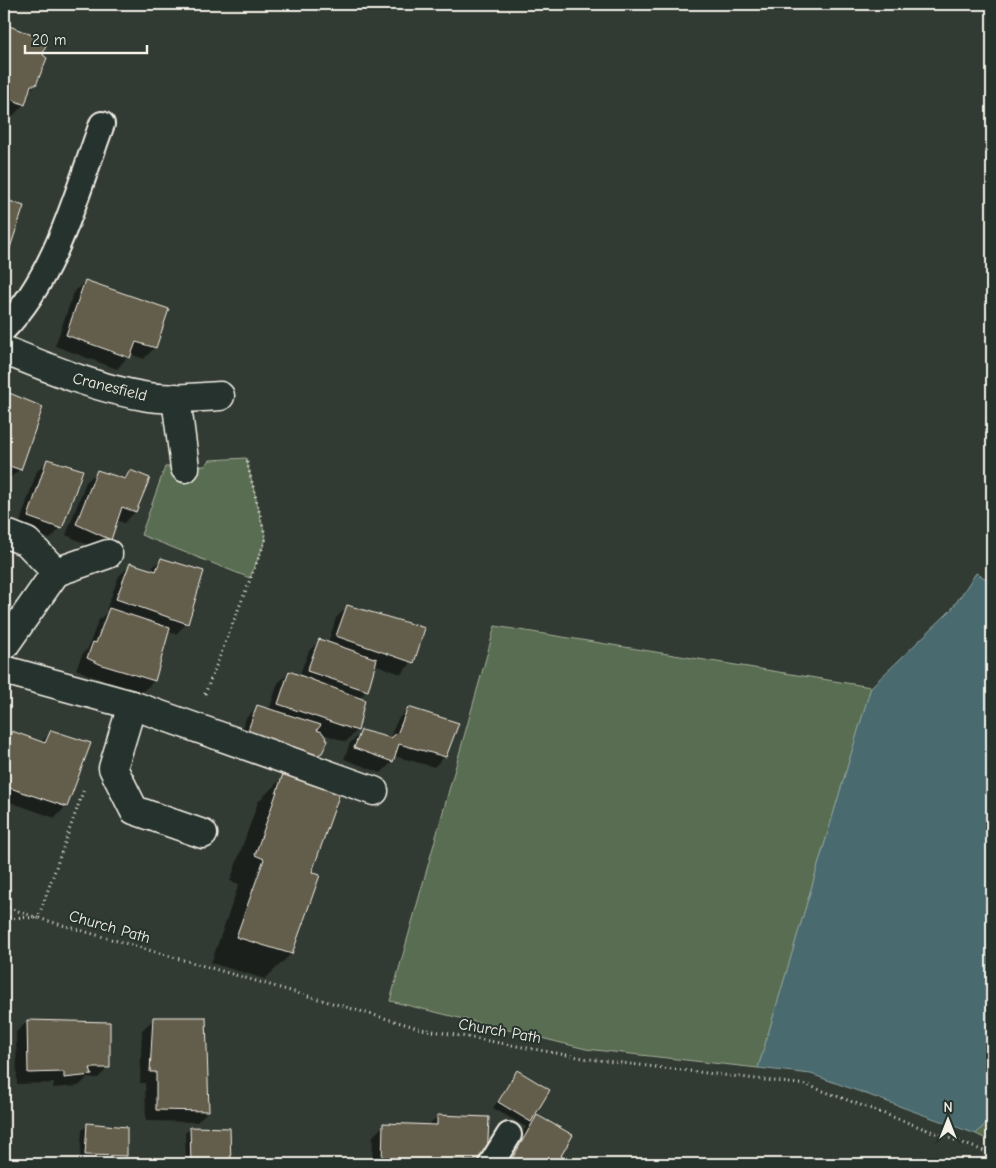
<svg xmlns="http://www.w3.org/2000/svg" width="996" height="1168" viewBox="0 0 996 1168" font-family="'Comic Neue',sans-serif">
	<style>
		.green { fill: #586d51; stroke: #a6af9c }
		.water { fill: #486b6e; stroke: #8da19f }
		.shadow { fill: #0007 }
		.building { fill: #645d4c; stroke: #f4f1e8 }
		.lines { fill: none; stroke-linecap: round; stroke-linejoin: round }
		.service-casing { stroke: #f4f1e8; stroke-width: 28 }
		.minor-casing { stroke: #f4f1e8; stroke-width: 31 }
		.path { stroke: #f4f1e8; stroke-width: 3; stroke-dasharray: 1 4; stroke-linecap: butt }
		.service { stroke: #26332d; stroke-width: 24 }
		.minor { stroke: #26332d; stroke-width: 28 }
		.labels { text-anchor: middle; stroke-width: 4; stroke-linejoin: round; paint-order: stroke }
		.street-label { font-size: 16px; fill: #f4f1e8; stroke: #26332d }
	</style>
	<rect width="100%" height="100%" fill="#323b33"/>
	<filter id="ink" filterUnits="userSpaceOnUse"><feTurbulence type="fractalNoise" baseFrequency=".02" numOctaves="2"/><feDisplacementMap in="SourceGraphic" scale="10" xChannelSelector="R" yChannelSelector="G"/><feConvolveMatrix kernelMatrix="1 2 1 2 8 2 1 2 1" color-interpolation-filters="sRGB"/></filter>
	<g filter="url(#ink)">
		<g class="green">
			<path d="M246 458 266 539 250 578 141 535 165 467 205 466 210 460Z"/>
			<path d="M495 626 871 687 758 1068 586 1049 390 1001Z"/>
			<path d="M992 1117V1142L976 1134Z"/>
		</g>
		<path class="water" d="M976 573 992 582V1117L976 1134 811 1074 758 1068 871 687 951 610Z"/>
		<g class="shadow">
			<path d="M8 26 35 85 28 92 24 104 13 116 4 112V97L19 104V101L4 95V30Z"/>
			<path d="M4 201 23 207 4 262Z"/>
			<path d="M85 281 155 347 144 359 130 354 117 369 55 346 74 292Z"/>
			<path d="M7 393 20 469 8 480 4 478V396Z"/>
			<path d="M48 460 61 528 50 539 18 528 37 471Z"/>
			<path d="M98 471 122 479 130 471 135 512 124 523 116 520 110 539 99 550 66 535 86 482Z"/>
			<path d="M161 559 187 623 176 634 168 632 154 681 142 692 91 676 76 669 82 655 88 648 98 621 108 611 106 610 119 576 130 565 150 570Z"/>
			<path d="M347 607 412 662 401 674 374 664 367 690 359 699 357 730 346 742 321 733V752L309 764 235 748 246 718 257 707 269 710 278 683 290 672 299 676 309 651 320 640 328 643 336 618Z"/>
			<path d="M409 708 445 756 434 767 394 756 392 762 381 773 344 759 350 743 362 732 389 739 398 719Z"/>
			<path d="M4 721 7 722 4 731Z"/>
			<path d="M12 732 40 743 51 732 66 806 55 818 4 800V741Z"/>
			<path d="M284 776 310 872 319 876 291 954 265 979 211 963 239 884 230 881 258 802Z"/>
			<path d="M154 1019 208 1111 197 1122 146 1121 145 1083H140L142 1030Z"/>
			<path d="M28 1021 109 1067 98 1078H87L79 1086 53 1088 54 1083 17 1084 16 1032Z"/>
			<path d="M517 1072 548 1091 530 1122 537 1116 560 1156 574 1164H503L526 1127 493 1108Z"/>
			<path d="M438 1116 483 1164H372L373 1136 384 1125 427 1126Z"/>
			<path d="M88 1125 126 1155 121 1161 80 1160 82 1130Z"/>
			<path d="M191 1128 228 1129 230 1164H186L185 1133Z"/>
		</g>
		<g class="building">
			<path d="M7 25 47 41 43 55 47 58 36 85H31L25 105 4 96V34Z"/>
			<path d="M4 199 24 206 4 266Z"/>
			<path d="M85 280 169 309 156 348 136 342 130 358 66 335Z"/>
			<path d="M7 392 43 407 21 470 4 464V399Z"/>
			<path d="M47 459 83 470 62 529 28 517Z"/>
			<path d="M97 470 125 479 130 470 150 478 136 512 122 507 111 540 76 524Z"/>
			<path d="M161 558 204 571 188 624 116 599 130 563 156 571Z"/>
			<path d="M347 605 425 628 414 663 336 636Z"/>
			<path d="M109 608 170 628 155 681 102 665 87 658 93 642 96 643Z"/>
			<path d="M319 639 377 659 368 691 307 671Z"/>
			<path d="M289 671 365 700 358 731 278 704Z"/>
			<path d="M257 705 321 725 317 730 322 732 328 741 322 753 316 756 246 736Z"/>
			<path d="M408 707 459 723 446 757 399 744 393 762 354 748 361 730 391 738 398 732Z"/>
			<path d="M51 730 91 743 67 807 4 786V753L12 731 45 743Z"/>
			<path d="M283 774 340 793 312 872 320 875 292 954 236 937 264 859 255 855Z"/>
			<path d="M153 1017H206L209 1111 156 1110V1072H150Z"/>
			<path d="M27 1020 110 1022V1068H90L92 1075 64 1078V1072L28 1073Z"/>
			<path d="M517 1070 550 1090 531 1122 498 1102Z"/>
			<path d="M437 1115 489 1117 487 1162 449 1160V1164H382L383 1123 437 1125Z"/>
			<path d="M537 1115 573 1135 561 1156 576 1164H509Z"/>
			<path d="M87 1123 127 1127V1156L85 1155Z"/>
			<path d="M190 1127 230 1128 231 1164H191Z"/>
		</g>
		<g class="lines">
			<defs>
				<g id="service">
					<path d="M4 329C57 274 76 194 102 124"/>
					<path d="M491 1164 509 1135"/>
				</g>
				<g id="minor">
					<path d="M4 350C49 368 95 388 143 396 168 401 195 397 220 396"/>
					<path d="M176 398 185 468"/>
					<path d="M4 533 27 542 56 572 4 646"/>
					<path d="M56 572 108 554"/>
					<path d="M4 670 132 705 374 791"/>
					<path d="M132 705 113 768 134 810 203 834"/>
				</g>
			</defs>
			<use href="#service" class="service-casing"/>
			<use href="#minor" class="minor-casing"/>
			<g class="path">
				<path d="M205 694 266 539 246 458"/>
				<path d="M4 906 38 918 84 789"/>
				<path d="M4 917 38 918 422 1029 589 1059 807 1085 992 1154"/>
			</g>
			<use href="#service" class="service"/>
			<use href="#minor" class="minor"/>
		</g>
	</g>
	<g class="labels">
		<g class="street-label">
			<text transform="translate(110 386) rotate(14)" y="6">Cranesfield</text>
			<text transform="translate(110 926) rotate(16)" y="6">Church Path</text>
			<text transform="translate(500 1030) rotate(10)" y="6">Church Path</text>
		</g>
	</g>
	<rect width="996" height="1168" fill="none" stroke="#26332d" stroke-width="20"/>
	<rect x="10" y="10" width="976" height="1148" fill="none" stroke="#f4f1e8" stroke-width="2" filter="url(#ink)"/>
	<g transform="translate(948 1120)" stroke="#26332d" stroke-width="4" paint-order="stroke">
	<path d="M0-4L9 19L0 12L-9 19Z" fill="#f4f1e8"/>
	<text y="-8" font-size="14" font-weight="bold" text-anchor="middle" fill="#f4f1e8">N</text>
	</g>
	<path d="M25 45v8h122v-8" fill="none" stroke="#f4f1e8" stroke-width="2.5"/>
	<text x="32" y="45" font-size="15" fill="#f4f1e8" stroke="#26332d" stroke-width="4" paint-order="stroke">20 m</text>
</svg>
